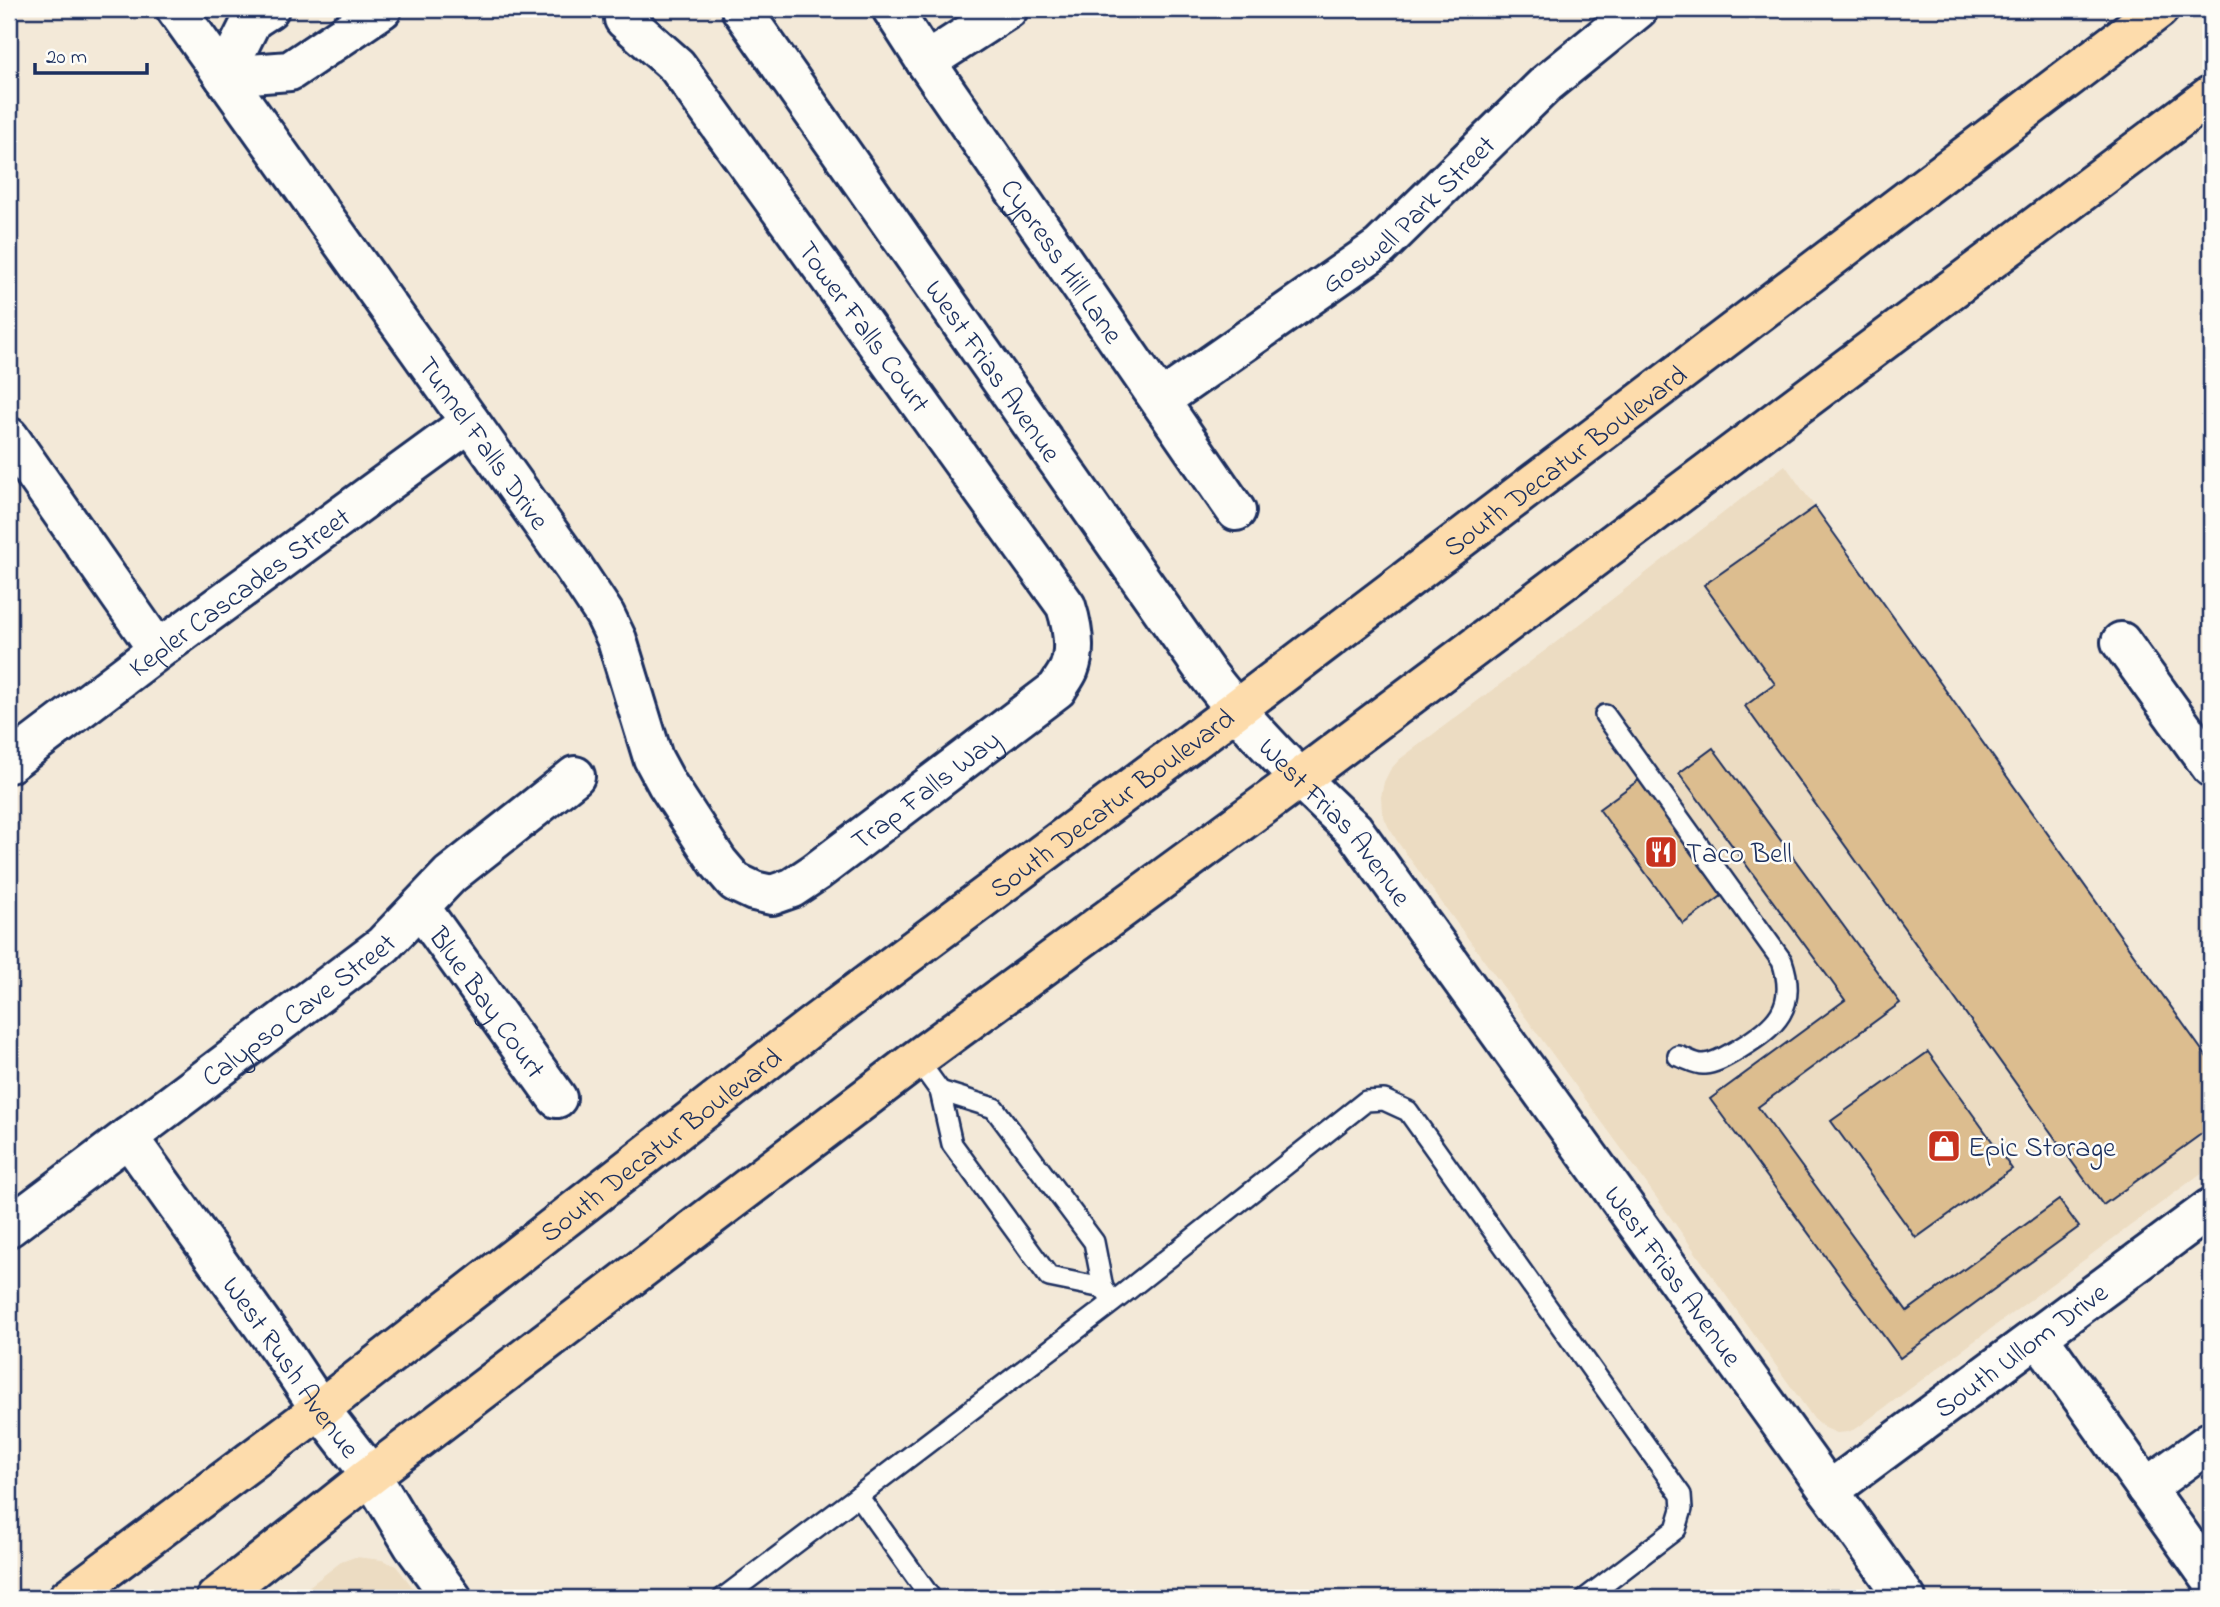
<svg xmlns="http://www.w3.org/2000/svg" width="2220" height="1607" viewBox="0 0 2220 1607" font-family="'Indie Flower',sans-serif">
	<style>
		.built { fill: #ecdcc2 }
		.building { fill: #dcbd8f; stroke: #1b2f5e; stroke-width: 2 }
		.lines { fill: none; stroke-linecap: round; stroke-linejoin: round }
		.lane-casing { stroke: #1b2f5e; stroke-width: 24 }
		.street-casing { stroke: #1b2f5e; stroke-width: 44 }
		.secondary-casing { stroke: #1b2f5e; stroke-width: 44 }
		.primary-casing { stroke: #1b2f5e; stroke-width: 44 }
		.lane { stroke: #fdfcf7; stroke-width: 19 }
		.street { stroke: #fdfcf7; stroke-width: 38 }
		.secondary { stroke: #fdfcf7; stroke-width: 38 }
		.primary { stroke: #fddcac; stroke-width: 38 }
		.labels { text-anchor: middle; stroke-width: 5; stroke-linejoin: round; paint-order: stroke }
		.street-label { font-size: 28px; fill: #1b2f5e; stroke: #fdfcf7 }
		.poi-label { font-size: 28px; fill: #1b2f5e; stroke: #fdfcf7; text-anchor: start }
	</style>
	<rect width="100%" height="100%" fill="#f3e9d8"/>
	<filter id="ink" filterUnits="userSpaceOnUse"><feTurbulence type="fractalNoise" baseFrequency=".0143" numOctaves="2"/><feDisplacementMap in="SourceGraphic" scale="14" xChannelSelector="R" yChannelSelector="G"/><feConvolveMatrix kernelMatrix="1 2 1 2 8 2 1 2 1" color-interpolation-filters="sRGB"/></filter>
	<g filter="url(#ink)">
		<g class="built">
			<path d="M1785 465 2211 1063V1166L1857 1428 1848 1432 1837 1433 1825 1428 1814 1419 1629 1159 1399 844 1388 826 1382 812 1381 797 1384 782 1390 770 1400 759 1575 628Z"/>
			<path d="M355 1557 382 1560 396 1566 421 1598H294L341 1562Z"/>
		</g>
		<g class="building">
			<path d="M1815 507 2211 1063V1127L2103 1205 1745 706 1775 684 1704 585Z"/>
			<path d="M1713 748 1900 1003 1758 1107 1907 1311 2059 1200 2079 1227 1900 1358 1710 1099 1845 1000 1679 773Z"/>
			<path d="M1639 780 1723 895 1683 924 1599 809Z"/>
			<path d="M1928 1052 2012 1169 1916 1238 1831 1121Z"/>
		</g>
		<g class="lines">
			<defs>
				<g id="lane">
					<path d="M1605 715 1782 961C1798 1007 1776 1027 1739 1049 1728 1055 1717 1063 1704 1064 1696 1065 1686 1058 1678 1056"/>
					<path d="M917 1059 940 1091 952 1144 1049 1277 1103 1288"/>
					<path d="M940 1091 994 1108 1094 1242 1103 1288 1110 1298"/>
					<path d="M723 1598 858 1496"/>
					<path d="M931 1598 858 1496 1113 1302 1366 1101 1384 1100 1408 1111 1681 1495 1682 1509 1676 1529 1586 1598"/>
				</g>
				<g id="street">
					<path id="s1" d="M176 9 574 568 605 615 617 640 653 758 667 784 718 862 735 882 754 891 772 895 792 888 816 872 1057 689C1061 682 1066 676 1069 669 1077 649 1072 625 1066 606L677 66 624 19"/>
					<path id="s2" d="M892 9 926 62 1236 511"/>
					<path d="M926 62 1008 9"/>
					<path d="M224 76 290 71 382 9"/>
					<path d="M224 76 252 20 269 9"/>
					<path id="s3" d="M1161 400 1380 247 1547 83 1638 9"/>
					<path d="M9 437 158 650"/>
					<path d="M2121 642 2211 767"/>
					<path id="s4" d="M9 763 158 650 470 422"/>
					<path id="s5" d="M420 907 557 1098"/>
					<path id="s6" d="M128 1137 284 1355 320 1409 371 1475 413 1545 452 1598"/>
					<path id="s7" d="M9 1227 383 945 450 875 575 776"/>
					<path d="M2038 1336 2211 1579"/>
					<path d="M2146 1488 2211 1441"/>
					<path id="s8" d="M1829 1491 2211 1208"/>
				</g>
				<g id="secondary">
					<path id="s9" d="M741 9 1205 671C1249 729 1300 780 1354 830L1906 1598"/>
				</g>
				<g id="primary">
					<path id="s10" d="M68 1598 320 1409 813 1025 1235 710 2159 9"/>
					<path d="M216 1598 371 1475 917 1059 1299 779 2211 95"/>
				</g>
			</defs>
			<use href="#lane" class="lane-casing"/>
			<use href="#street" class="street-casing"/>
			<use href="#secondary" class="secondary-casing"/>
			<use href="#primary" class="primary-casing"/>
			<use href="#lane" class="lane"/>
			<use href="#street" class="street"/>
			<use href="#secondary" class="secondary"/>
			<use href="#primary" class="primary"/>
		</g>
	</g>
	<defs>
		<symbol id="restaurant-square" viewBox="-11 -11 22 22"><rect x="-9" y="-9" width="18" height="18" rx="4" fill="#c8321e" stroke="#fdfcf7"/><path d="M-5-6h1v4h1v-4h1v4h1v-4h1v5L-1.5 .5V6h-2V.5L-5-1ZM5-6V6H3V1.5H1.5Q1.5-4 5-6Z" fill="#fff"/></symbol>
		<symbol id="shop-square" viewBox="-11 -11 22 22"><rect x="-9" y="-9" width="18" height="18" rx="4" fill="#c8321e" stroke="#fdfcf7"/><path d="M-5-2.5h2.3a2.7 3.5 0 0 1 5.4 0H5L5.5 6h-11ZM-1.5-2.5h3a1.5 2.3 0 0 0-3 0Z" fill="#fff"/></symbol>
	</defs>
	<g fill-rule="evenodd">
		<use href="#restaurant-square" x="1642" y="833" width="38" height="38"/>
		<use href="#shop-square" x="1925" y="1127" width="38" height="38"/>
	</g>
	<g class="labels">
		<g class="street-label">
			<text dy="10" stroke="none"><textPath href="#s3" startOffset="310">Goswell Park Street</textPath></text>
			<text dy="10" stroke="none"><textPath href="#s2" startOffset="304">Cypress Hill Lane</textPath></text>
			<text transform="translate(865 326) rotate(54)" y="10">Tower Falls Court</text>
			<text dy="10" stroke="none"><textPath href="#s9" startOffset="441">West Frias Avenue</textPath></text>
			<text dy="10" stroke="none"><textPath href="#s1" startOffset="532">Tunnel Falls Drive</textPath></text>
			<text dy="10" stroke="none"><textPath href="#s10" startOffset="1880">South Decatur Boulevard</textPath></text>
			<text dy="10" stroke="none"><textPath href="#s4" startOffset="287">Kepler Cascades Street</textPath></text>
			<text dy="10" stroke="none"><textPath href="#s1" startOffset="1269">Trap Falls Way</textPath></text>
			<text dy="10" stroke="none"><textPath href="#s10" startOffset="1312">South Decatur Boulevard</textPath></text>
			<text dy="10" stroke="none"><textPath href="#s9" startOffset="1008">West Frias Avenue</textPath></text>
			<text dy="10" stroke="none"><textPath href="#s5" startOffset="117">Blue Bay Court</textPath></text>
			<text dy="10" stroke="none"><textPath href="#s7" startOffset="362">Calypso Cave Street</textPath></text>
			<text dy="10" stroke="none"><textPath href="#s10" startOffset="746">South Decatur Boulevard</textPath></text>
			<text dy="10" stroke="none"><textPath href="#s9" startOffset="1575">West Frias Avenue</textPath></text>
			<text dy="10" stroke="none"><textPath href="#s8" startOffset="238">South Ullom Drive</textPath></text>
			<text dy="10" stroke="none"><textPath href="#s6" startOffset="282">West Rush Avenue</textPath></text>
		</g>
		<g class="poi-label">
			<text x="1686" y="862">Taco Bell</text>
			<text x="1968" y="1156">Epic Storage</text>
		</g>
	</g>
	<rect width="2220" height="1607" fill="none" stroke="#fdfcf7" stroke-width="35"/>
	<rect x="18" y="18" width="2185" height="1572" fill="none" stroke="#1b2f5e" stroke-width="2.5" filter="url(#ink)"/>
	<path d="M35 63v10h112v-10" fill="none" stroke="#1b2f5e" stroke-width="3.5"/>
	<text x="46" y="63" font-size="21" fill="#1b2f5e" stroke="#fdfcf7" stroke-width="5" paint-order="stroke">20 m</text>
</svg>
